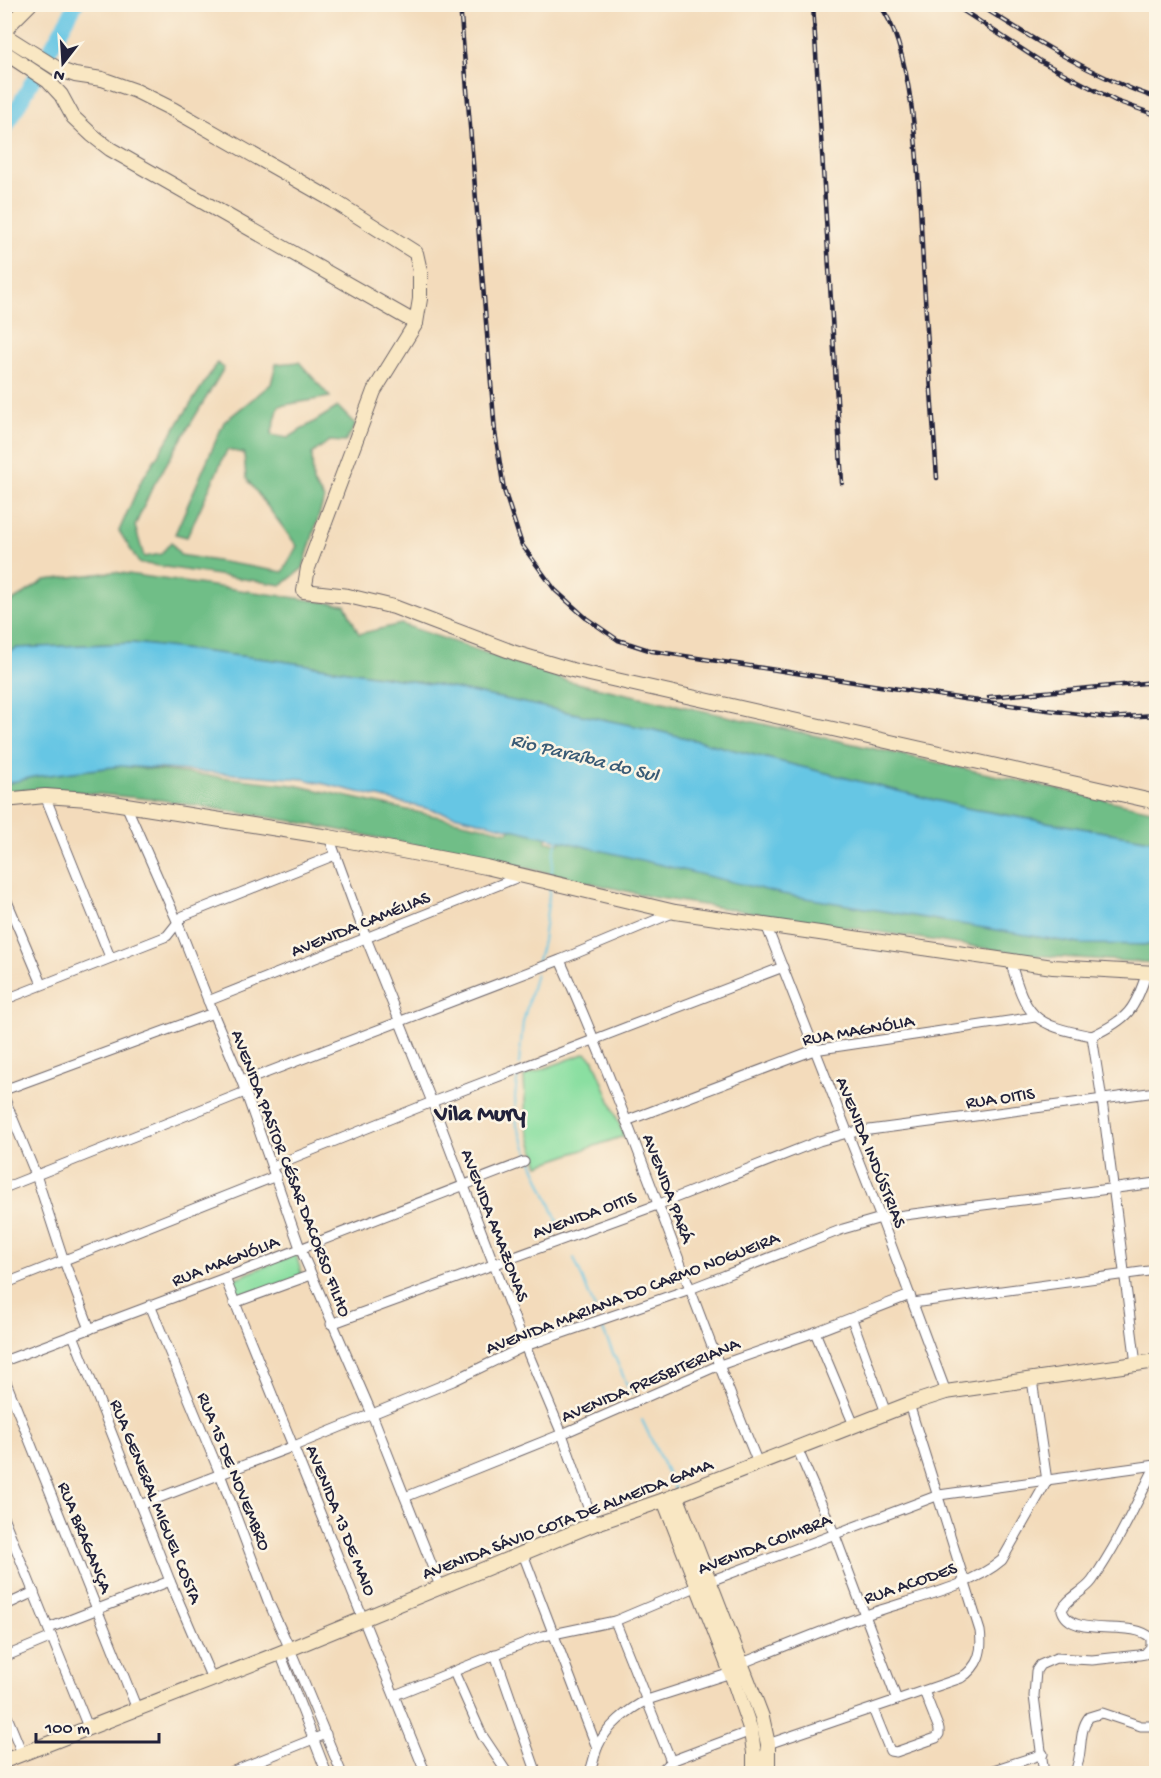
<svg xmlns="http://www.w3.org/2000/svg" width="1161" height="1778" viewBox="0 0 1161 1778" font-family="'Gochi Hand',sans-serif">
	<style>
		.green { fill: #8adfa1; stroke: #56806e; stroke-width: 1.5 }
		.forest { fill: #6fbe87; stroke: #487061; stroke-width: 1.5 }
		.water { fill: #66c6e4; stroke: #447490; stroke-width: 1.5 }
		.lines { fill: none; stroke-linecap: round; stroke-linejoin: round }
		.stream { stroke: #66c6e4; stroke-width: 2 }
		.river { stroke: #66c6e4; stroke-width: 15 }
		.street-casing { stroke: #6b6368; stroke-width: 11 }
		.secondary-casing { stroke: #6b6368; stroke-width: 16 }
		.street { stroke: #fff; stroke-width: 9 }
		.secondary { stroke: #f9e7c3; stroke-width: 14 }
		.rail-casing { stroke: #22223b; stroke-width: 4.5 }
		.rail { stroke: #fcf5e5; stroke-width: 2; stroke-dasharray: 7; stroke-linecap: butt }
		.labels { text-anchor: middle; stroke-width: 5; stroke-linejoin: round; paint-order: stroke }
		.street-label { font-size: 18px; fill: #22223b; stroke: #fcf5e5 }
		.water-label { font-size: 20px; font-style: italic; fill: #3a5b76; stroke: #fcf5e5 }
		.district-label { font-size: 24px; font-weight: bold; fill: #22223b; stroke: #fcf5e5 }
	</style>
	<rect width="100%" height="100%" fill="#fcf5e5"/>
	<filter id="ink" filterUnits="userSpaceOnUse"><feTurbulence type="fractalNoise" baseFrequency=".0167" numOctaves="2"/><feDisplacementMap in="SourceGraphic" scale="12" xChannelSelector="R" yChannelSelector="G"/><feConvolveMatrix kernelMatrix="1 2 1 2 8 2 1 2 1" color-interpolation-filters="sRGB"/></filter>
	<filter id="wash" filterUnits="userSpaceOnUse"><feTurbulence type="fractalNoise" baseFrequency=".008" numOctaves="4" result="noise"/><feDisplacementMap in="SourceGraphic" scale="24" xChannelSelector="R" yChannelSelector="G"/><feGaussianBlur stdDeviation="1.35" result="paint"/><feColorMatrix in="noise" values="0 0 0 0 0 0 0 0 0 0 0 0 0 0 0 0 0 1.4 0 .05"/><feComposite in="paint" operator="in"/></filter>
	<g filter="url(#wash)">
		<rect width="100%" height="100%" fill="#f3dbbb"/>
		<g class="green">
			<path d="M586 1053 594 1060 624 1136 539 1165 526 1124 524 1076Z"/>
			<path d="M296 1254 302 1276 238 1299 231 1280Z"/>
		</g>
		<g class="forest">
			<path d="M299 362 330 397 279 406 271 435 288 438 338 407 356 425 345 442 329 441 312 454 313 483 324 499 303 568 282 585 139 563 119 531 141 481 217 363 224 368 152 488 135 526 144 557 161 554 171 542 180 555 283 572 297 546 246 478 244 453 227 450 187 537 175 534 224 422 271 384 276 364Z"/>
			<path d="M114 572 345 605 359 634 401 624 568 681 1156 811V841L966 808 654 730 437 685 282 661 133 643 17 648 5 654V606L45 580Z"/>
			<path d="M121 766 294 785 508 832 523 814 545 817 546 842 560 843 567 826 990 929 1156 946V963L1028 955 652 897 505 863 298 822 161 800 45 789 5 791V784L33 777Z"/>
		</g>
		<path class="water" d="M133 643 282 661 437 685 654 730 966 808 1156 841V945L1080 944 782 894 304 779 121 766 33 777 5 784V654L17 648Z"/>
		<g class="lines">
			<g class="stream">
				<path d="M551 878 554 850 559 837"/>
				<path d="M537 964 543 941 550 887"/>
				<path d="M519 1064 523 1022 536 973"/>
				<path d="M518 1073 515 1097 517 1126 562 1232"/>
				<path d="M574 1258 595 1309"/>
				<path d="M603 1330 631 1394"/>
				<path d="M642 1420 676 1491"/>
			</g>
			<path class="river" d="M4 131 76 4"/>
		</g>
	</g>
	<g filter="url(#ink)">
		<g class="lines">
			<defs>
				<g id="street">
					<path d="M45 796 110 957"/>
					<path d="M126 805 177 921 213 1013 242 1082 300 1248 372 1414 440 1586"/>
					<path d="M329 837 366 938 432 1102 525 1346 562 1434 594 1524"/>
					<path d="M4 894 42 984"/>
					<path d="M766 925 881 1218 946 1392"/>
					<path d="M560 960C633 1124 689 1296 758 1463"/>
					<path d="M1010 960C1026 1016 1032 1025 1092 1036"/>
					<path d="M4 1000 167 936 183 916 335 855"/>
					<path d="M208 1001 521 876"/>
					<path d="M1092 1036 1102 1100 1136 1364"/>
					<path d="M1092 1036C1128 1019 1135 1010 1147 972"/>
					<path d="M242 1082 560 960 675 912"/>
					<path d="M4 1090 213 1013"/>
					<path d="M4 1097 36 1175 64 1261 90 1329"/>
					<path d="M626 1121 814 1050 1035 1017"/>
					<path d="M273 1166 432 1102 783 967"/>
					<path d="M4 1188 245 1092"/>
					<path d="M225 1278 423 1767 428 1774"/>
					<path d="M4 1284 276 1176"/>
					<path d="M234 1303 311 1275"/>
					<path d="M913 1303 1156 1270"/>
					<path d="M150 1305 220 1474 268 1601 290 1649 342 1774"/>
					<path d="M852 1319 886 1413"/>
					<path d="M331 1324 657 1205 819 1141 847 1133 1156 1092"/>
					<path d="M815 1332 854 1425"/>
					<path d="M73 1335 170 1581 212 1679"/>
					<path d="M4 1361 225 1278 524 1162"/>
					<path d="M4 1377 137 1709"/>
					<path d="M797 1448 834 1533 897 1700"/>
					<path d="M405 1497 562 1434 717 1366 815 1332 910 1295"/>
					<path d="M140 1505 294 1446 453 1381 525 1346 690 1289 843 1229 881 1218 1156 1183"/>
					<path d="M4 1519 88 1727"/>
					<path d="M523 1554 597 1748"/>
					<path d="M4 1606 34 1592"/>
					<path d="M615 1621 671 1761"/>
					<path d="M49 1628 170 1581"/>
					<path d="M280 1653 327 1774"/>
					<path d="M495 1654 537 1774"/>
					<path d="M4 1657 52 1637"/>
					<path d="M742 1663C783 1647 824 1630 866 1615 906 1600 970 1588 1002 1560L1047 1481 1032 1380"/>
					<path d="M454 1672 482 1735 508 1774"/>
					<path d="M395 1695 539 1637 615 1621 710 1581 939 1495 1156 1465"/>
					<path d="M4 1709 22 1753"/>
					<path d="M873 1709 890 1751 896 1752 936 1738 939 1734V1729L924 1691"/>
					<path d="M768 1744 961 1678C979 1666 983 1651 980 1631L909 1404"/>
					<path d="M226 1774 326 1734"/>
					<path d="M589 1774C593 1765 594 1755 598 1746 606 1727 629 1709 647 1700L731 1673"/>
					<path d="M658 1774 671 1761 751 1731"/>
					<path d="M981 1774 1043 1754"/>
					<path d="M1044 1774 1034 1696 1036 1671 1040 1665 1056 1658 1092 1660 1139 1655 1145 1654 1151 1647V1638C1132 1618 1071 1640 1062 1610 1067 1598 1084 1592 1092 1581 1117 1545 1136 1504 1156 1465"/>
					<path d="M1074 1774C1084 1756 1077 1732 1089 1717L1102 1713 1141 1726H1156"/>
				</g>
				<g id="secondary">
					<path d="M4 33 10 24 30 4"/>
					<path d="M4 35 58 69 75 75 102 79 136 91 174 110 334 201 416 253 420 271V299L416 323 374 391 308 568 304 591 348 596 394 607 515 653 572 670 1156 802"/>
					<path d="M4 52 48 81 61 95 73 117 92 135 110 149 416 323"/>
					<path d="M4 800 45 796 88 799 329 837 486 867 675 912 1053 967 1156 973"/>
					<path d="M676 1495 762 1717 768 1744V1774"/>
					<path d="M664 1500 731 1673 751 1731 754 1753V1774"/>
					<path d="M4 1761 280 1653 594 1524 664 1500 909 1404 946 1392 1156 1361"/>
				</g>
			</defs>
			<use href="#street" class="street-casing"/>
			<use href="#secondary" class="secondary-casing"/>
			<use href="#street" class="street"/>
			<use href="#secondary" class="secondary"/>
			<defs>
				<g id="rail">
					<path d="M460 4 495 432 504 490 522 545 555 590 586 618 618 640 652 651 964 699 1109 718 1156 715"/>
					<path d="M813 4 842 483"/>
					<path d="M879 4C918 52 919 200 923 263 927 335 932 406 937 478"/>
					<path d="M953 4 1040 61 1116 101 1156 115"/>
					<path d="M978 4C1036 41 1092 76 1156 98"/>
					<path d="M989 697 1156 682"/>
				</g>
			</defs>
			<use href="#rail" class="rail-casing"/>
			<use href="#rail" class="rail"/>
		</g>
	</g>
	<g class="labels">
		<g class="street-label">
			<text transform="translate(360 923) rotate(-22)" y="6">AVENIDA CAMÉLIAS</text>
			<text transform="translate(858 1029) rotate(-10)" y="6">RUA MAGNÓLIA</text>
			<text transform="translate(1000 1097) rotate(-8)" y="6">RUA OITIS</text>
			<text transform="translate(872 1152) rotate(68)" y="6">AVENIDA INDÚSTRIAS</text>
			<text transform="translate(292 1173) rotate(69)" y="6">AVENIDA PASTOR CÉSAR DACORSO FILHO</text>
			<text transform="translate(669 1188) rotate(69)" y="6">AVENIDA PARÁ</text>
			<text transform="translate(584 1214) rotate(-20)" y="6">AVENIDA OITIS</text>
			<text transform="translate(496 1225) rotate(69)" y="6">AVENIDA AMAZONAS</text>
			<text transform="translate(225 1260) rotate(-21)" y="6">RUA MAGNÓLIA</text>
			<text transform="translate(632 1292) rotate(-21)" y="6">AVENIDA MARIANA DO CARMO NOGUEIRA</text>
			<text transform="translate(650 1379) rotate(-23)" y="6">AVENIDA PRESBITERIANA</text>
			<text transform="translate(235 1471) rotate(68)" y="6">RUA 15 DE NOVEMBRO</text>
			<text transform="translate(157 1501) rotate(68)" y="6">RUA GENERAL MIGUEL COSTA</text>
			<text transform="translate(567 1518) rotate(-21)" y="6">AVENIDA SÁVIO COTA DE ALMEIDA GAMA</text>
			<text transform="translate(342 1520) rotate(68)" y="6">AVENIDA 13 DE MAIO</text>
			<text transform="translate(86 1537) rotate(68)" y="6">RUA BRAGANÇA</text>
			<text transform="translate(764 1543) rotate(-21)" y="6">AVENIDA COIMBRA</text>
			<text transform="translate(910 1582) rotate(-19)" y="6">RUA ACODES</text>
		</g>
		<g class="water-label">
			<text transform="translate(585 756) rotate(14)" y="7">Rio Paraíba do Sul</text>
		</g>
		<g class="district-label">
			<text x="480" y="1120">Vila Mury</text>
		</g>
	</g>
	<rect width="1161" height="1778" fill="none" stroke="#fcf5e5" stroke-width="24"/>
	<g transform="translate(63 63) rotate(197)" stroke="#fcf5e5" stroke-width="4.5" paint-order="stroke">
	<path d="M0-4.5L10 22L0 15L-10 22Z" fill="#22223b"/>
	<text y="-9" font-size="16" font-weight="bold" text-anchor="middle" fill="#22223b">N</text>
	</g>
	<path d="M36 1733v9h123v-9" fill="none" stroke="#22223b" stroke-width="3"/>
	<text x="45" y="1733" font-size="18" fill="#22223b" stroke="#fcf5e5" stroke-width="4.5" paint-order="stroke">100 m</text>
</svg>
